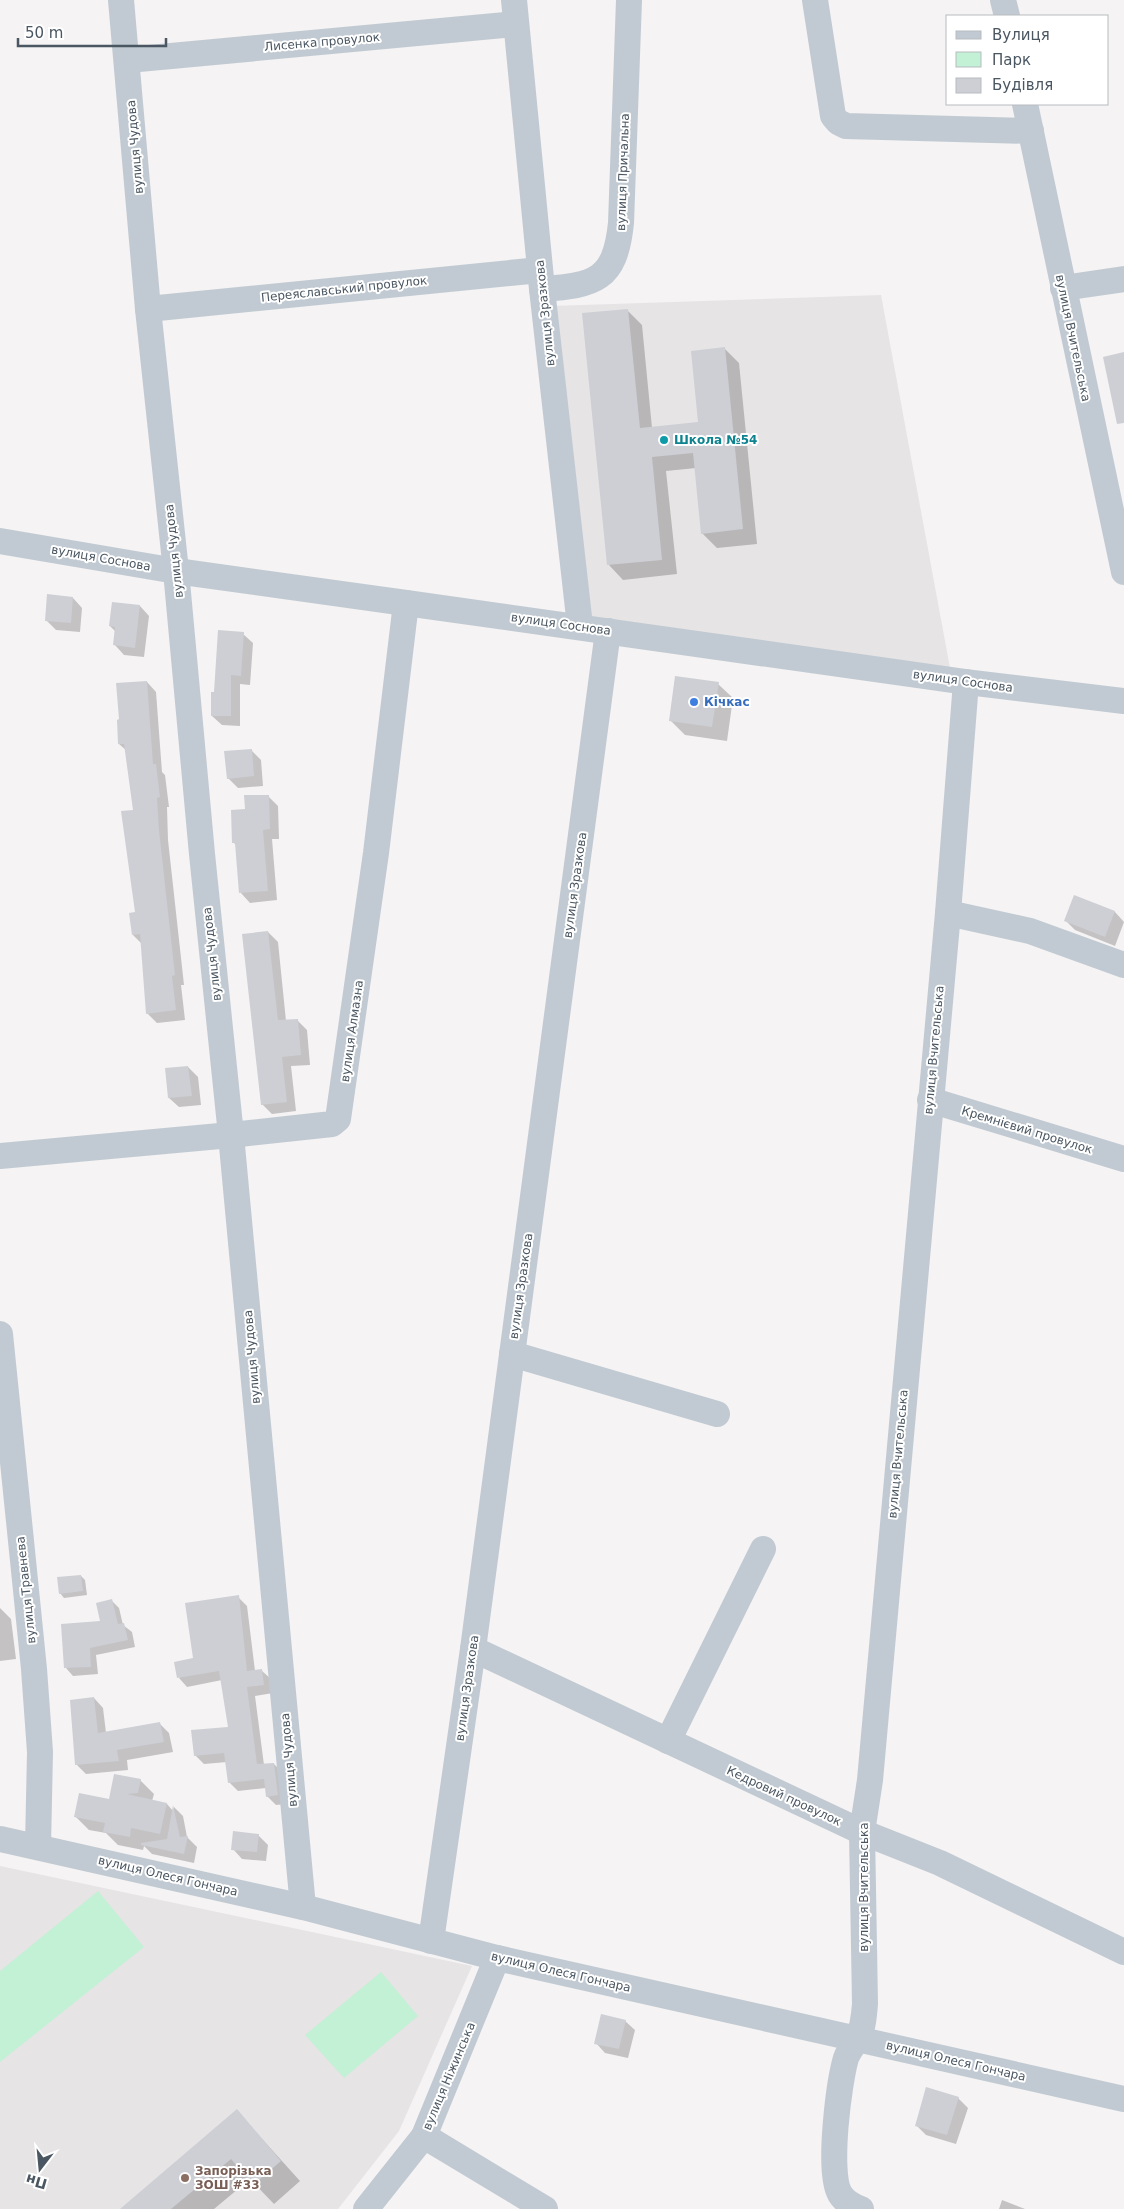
<svg xmlns="http://www.w3.org/2000/svg" width="1124" height="2209" viewBox="0 0 1124 2209" font-family="'DejaVu Sans',sans-serif">
	<style>
		.education { fill: #e6e4e5 }
		.green { fill: #c3f1d5 }
		.shadow { fill: #0003 }
		.building { fill: #cdcfd5 }
		.lines { fill: none; stroke-linecap: round; stroke-linejoin: round }
		.minor { stroke: #c1cad2; stroke-width: 26 }
		.culture-dot { fill: #0f9aa8; stroke: #fff; stroke-width: 2 }
		.shop-dot { fill: #3f7fe0; stroke: #fff; stroke-width: 2 }
		.education-dot { fill: #8d6e63; stroke: #fff; stroke-width: 2 }
		.labels { text-anchor: middle; stroke-width: 4; stroke-linejoin: round; paint-order: stroke }
		.street-label { font-size: 12px; fill: #4a5661; stroke: #fff }
		.culture-label { font-size: 12px; font-weight: bold; fill: #0d838f; stroke: #fff; text-anchor: start }
		.shop-label { font-size: 12px; font-weight: bold; fill: #366cbe; stroke: #fff; text-anchor: start }
		.education-label { font-size: 12px; font-weight: bold; fill: #785e54; stroke: #fff; text-anchor: start }
	</style>
	<rect width="100%" height="100%" fill="#f5f3f3"/>
	<g class="education">
		<path d="M881 295 950 668 589 618 552 306Z"/>
		<path d="M0 1866 472 1966 399 2131 338 2209H0Z"/>
	</g>
	<g class="green">
		<path d="M98 1891 144 1947 0 2062V1971Z"/>
		<path d="M381 1972 418 2016 344 2078 305 2035Z"/>
	</g>
	<g class="shadow">
		<path d="M627 310 642 325 652 428 700 423 724 348 739 363 757 544 717 548 702 533 696 468 666 471 677 574 623 580 609 565Z"/>
		<path d="M73 598 82 608 80 632 56 630 46 620Z"/>
		<path d="M140 606 149 616 144 657 124 655 115 645 116 632 110 626Z"/>
		<path d="M243 634 253 643 250 685 240 684V726L222 725 212 716 215 693Z"/>
		<path d="M147 682 156 692 162 772 165 775 169 807H167L168 840 184 985H181L185 1020 157 1023 147 1013 142 944 133 935 137 913 135 811 127 751 119 744Z"/>
		<path d="M718 684 733 698 727 741 685 735 670 720Z"/>
		<path d="M251 750 261 760 263 786 238 788 228 778Z"/>
		<path d="M268 796 278 806 279 839H272L277 900 250 903 241 893 236 845 234 843 246 811Z"/>
		<path d="M1074 897 1115 912 1124 922 1115 946 1075 930 1065 920Z"/>
		<path d="M268 932 278 942 286 1021 297 1020 307 1030 310 1065 291 1066 296 1111 272 1114 262 1104Z"/>
		<path d="M188 1067 198 1077 201 1105 179 1107 169 1098Z"/>
		<path d="M81 1576 85 1580 87 1595 64 1598 60 1593Z"/>
		<path d="M238 1597 247 1606 255 1671H262L271 1679 273 1693 255 1696 264 1765 274 1764 283 1773 286 1804 276 1805 267 1796 266 1788 238 1791 229 1782 227 1762 204 1764 195 1755 229 1728 222 1680 187 1687 179 1678 195 1660Z"/>
		<path d="M111 1600 119 1608 123 1625 132 1632 135 1647 96 1655 98 1674 73 1676 66 1668 102 1622Z"/>
		<path d="M0 1608 11 1619 16 1659 0 1661Z"/>
		<path d="M94 1698 103 1708 106 1733 160 1724 169 1733 173 1752 127 1760 128 1770 86 1774 77 1765Z"/>
		<path d="M140 1780 154 1794 152 1801 167 1804 173 1811 174 1807 183 1816 187 1837 197 1847 194 1863 152 1854 144 1846 143 1850 118 1845 106 1833 89 1830 76 1817 110 1801Z"/>
		<path d="M258 1835 268 1845 266 1861 242 1859 233 1849Z"/>
		<path d="M625 2021 635 2030 628 2058 605 2053 596 2043Z"/>
		<path d="M958 2098 968 2108 956 2144 926 2135 916 2125Z"/>
		<path d="M237 2111 300 2181 274 2204 250 2179 214 2209H122Z"/>
		<path d="M1002 2200 1025 2209H999Z"/>
	</g>
	<g class="building">
		<path d="M628 309 640 428 698 422 691 351 725 347 743 529 701 534 693 453 652 457 662 560 607 565 582 313Z"/>
		<path d="M1124 352V423L1117 424 1103 357Z"/>
		<path d="M47 594 73 597 71 623 45 621Z"/>
		<path d="M112 602 140 605 135 648 113 645 115 627 109 626Z"/>
		<path d="M218 630 244 632 241 676 231 675V716H211V692H214Z"/>
		<path d="M675 676 719 682 712 727 669 721Z"/>
		<path d="M147 681 153 764H156L160 797 157 798 159 830 175 975 172 976 176 1010 146 1014 140 934 132 935 129 913 135 912 121 811 133 810 124 744H118L117 720 119 719 116 683Z"/>
		<path d="M252 749 254 776 227 779 224 751Z"/>
		<path d="M244 795H269L270 829 263 830 268 891 239 893 235 843H232L231 810 245 809Z"/>
		<path d="M1074 895 1115 911 1105 937 1064 921Z"/>
		<path d="M268 931 278 1020 298 1019 301 1055 282 1057 287 1102 261 1105 242 934Z"/>
		<path d="M188 1066 192 1096 168 1098 165 1068Z"/>
		<path d="M81 1575 83 1591 59 1594 57 1577Z"/>
		<path d="M239 1595 247 1671 262 1669 264 1685 247 1687 257 1764 274 1763 278 1795 266 1797 264 1779 228 1783 224 1753 194 1756 191 1730 228 1727 219 1671 177 1678 174 1662 193 1658 185 1603Z"/>
		<path d="M112 1599 118 1624 124 1623 128 1640 90 1648 91 1667 64 1668 61 1624 100 1621 96 1603Z"/>
		<path d="M94 1697 98 1733 160 1722 164 1742 117 1750 119 1761 75 1765 70 1700Z"/>
		<path d="M114 1774 141 1779 138 1793 127 1794 167 1803 160 1834 131 1828 130 1837 103 1832 105 1823 74 1817 79 1793 109 1799Z"/>
		<path d="M173 1805 180 1837 188 1836 184 1854 141 1845V1843L167 1839Z"/>
		<path d="M233 1831 259 1834 257 1852 231 1850Z"/>
		<path d="M601 2014 626 2020 619 2049 594 2044Z"/>
		<path d="M926 2087 959 2097 947 2135 915 2126Z"/>
		<path d="M237 2109 281 2161 253 2185 231 2159 171 2209H120Z"/>
	</g>
	<g class="lines">
		<g class="minor">
			<path d="M121 0 148 309 176 571 202 854 231 1135 303 1907"/>
			<path d="M514 0 542 289 580 626"/>
			<path d="M815 0 833 116 838 122 846 126 1031 131"/>
			<path d="M1003 0 1007 16"/>
			<path d="M128 60 516 24"/>
			<path d="M1025 104 1124 572"/>
			<path d="M1063 288 1124 279"/>
			<path d="M542 289C595 285 615 281 621 223L629 0"/>
			<path d="M148 309 540 270"/>
			<path d="M0 541 176 571 406 603 966 682 1124 701"/>
			<path d="M948 913 1030 931 1124 965"/>
			<path d="M930 1100 1124 1159"/>
			<path d="M0 1156 231 1135 332 1124 338 1119 376 853 406 603"/>
			<path d="M0 1334 34 1669 40 1752 38 1846"/>
			<path d="M512 1354 717 1414"/>
			<path d="M473 1649 862 1832 940 1863 1124 1952"/>
			<path d="M668 1741 763 1549"/>
			<path d="M0 1839 303 1907 497 1958 1124 2099"/>
			<path d="M431 1941 473 1649 608 631"/>
			<path d="M424 2136 545 2209"/>
			<path d="M366 2209 424 2136 497 1958"/>
			<path d="M861 2209C852 2206 845 2202 840 2194 827 2173 839 2082 846 2058 849 2050 854 2045 858 2038 863 2028 864 2016 865 2004L862 1832 870 1780 948 913 966 682"/>
		</g>
	</g>
	<circle class="culture-dot" cx="664" cy="440" r="5"/>
	<circle class="shop-dot" cx="694" cy="702" r="5"/>
	<circle class="education-dot" cx="185" cy="2178" r="5"/>
	<g class="labels">
		<g class="street-label">
			<text transform="translate(322 42) rotate(-5)" y="4">Лисенка провулок</text>
			<text transform="translate(135 147) rotate(-95)" y="4">вулиця Чудова</text>
			<text transform="translate(623 172) rotate(-88)" y="4">вулиця Причальна</text>
			<text transform="translate(344 289) rotate(-6)" y="4">Переяславський провулок</text>
			<text transform="translate(545 313) rotate(-96)" y="4">вулиця Зразкова</text>
			<text transform="translate(1073 338) rotate(78)" y="4">вулиця Вчительська</text>
			<text transform="translate(174 551) rotate(-96)" y="4">вулиця Чудова</text>
			<text transform="translate(101 558) rotate(10)" y="4">вулиця Соснова</text>
			<text transform="translate(561 624) rotate(8)" y="4">вулиця Соснова</text>
			<text transform="translate(963 681) rotate(8)" y="4">вулиця Соснова</text>
			<text transform="translate(575 885) rotate(-82)" y="4">вулиця Зразкова</text>
			<text transform="translate(212 954) rotate(-96)" y="4">вулиця Чудова</text>
			<text transform="translate(352 1031) rotate(-82)" y="4">вулиця Алмазна</text>
			<text transform="translate(934 1050) rotate(-85)" y="4">вулиця Вчительська</text>
			<text transform="translate(1027 1130) rotate(17)" y="4">Кремнієвий провулок</text>
			<text transform="translate(521 1286) rotate(-82)" y="4">вулиця Зразкова</text>
			<text transform="translate(252 1357) rotate(-95)" y="4">вулиця Чудова</text>
			<text transform="translate(898 1454) rotate(-85)" y="4">вулиця Вчительська</text>
			<text transform="translate(26 1590) rotate(-96)" y="4">вулиця Травнева</text>
			<text transform="translate(467 1688) rotate(-82)" y="4">вулиця Зразкова</text>
			<text transform="translate(289 1760) rotate(-95)" y="4">вулиця Чудова</text>
			<text transform="translate(784 1796) rotate(25)" y="4">Кедровий провулок</text>
			<text transform="translate(168 1876) rotate(13)" y="4">вулиця Олеся Гончара</text>
			<text transform="translate(864 1887) rotate(-90)" y="4">вулиця Вчительська</text>
			<text transform="translate(561 1972) rotate(13)" y="4">вулиця Олеся Гончара</text>
			<text transform="translate(956 2061) rotate(13)" y="4">вулиця Олеся Гончара</text>
			<text transform="translate(449 2076) rotate(-67)" y="4">вулиця Ніжинська</text>
		</g>
		<g class="culture-label">
			<text x="674" y="444">Школа №54</text>
		</g>
		<g class="shop-label">
			<text x="704" y="706">Кічкас</text>
		</g>
		<g class="education-label">
			<text x="195" y="2175">Запорiзька<tspan x="195" dy="14">ЗОШ #33</tspan></text>
		</g>
	</g>
	<rect x="946" y="15" width="162" height="90" fill="#ffffff" stroke="#b7bbc0"/>
	<rect x="956" y="31" width="25" height="8" fill="#c1cad2" stroke="#b7bbc0"/>
	<text x="992" y="40" font-size="15" fill="#4a5661">Вулиця</text>
	<rect x="956" y="52" width="25" height="15" fill="#c3f1d5" stroke="#b7bbc0"/>
	<text x="992" y="65" font-size="15" fill="#4a5661">Парк</text>
	<rect x="956" y="78" width="25" height="15" fill="#cdcfd5" stroke="#b7bbc0"/>
	<text x="992" y="90" font-size="15" fill="#4a5661">Будівля</text>
	<g transform="translate(40 2169) rotate(196)" stroke="#ffffff" stroke-width="4" paint-order="stroke">
	<path d="M0-4L9 19L0 12L-9 19Z" fill="#4a5661"/>
	<text y="-8" font-size="14" font-weight="bold" text-anchor="middle" fill="#4a5661">Пн</text>
	</g>
	<path d="M18 38v8h148v-8" fill="none" stroke="#4a5661" stroke-width="2.5"/>
	<text x="25" y="38" font-size="15" fill="#4a5661" stroke="#ffffff" stroke-width="4" paint-order="stroke">50 m</text>
</svg>
